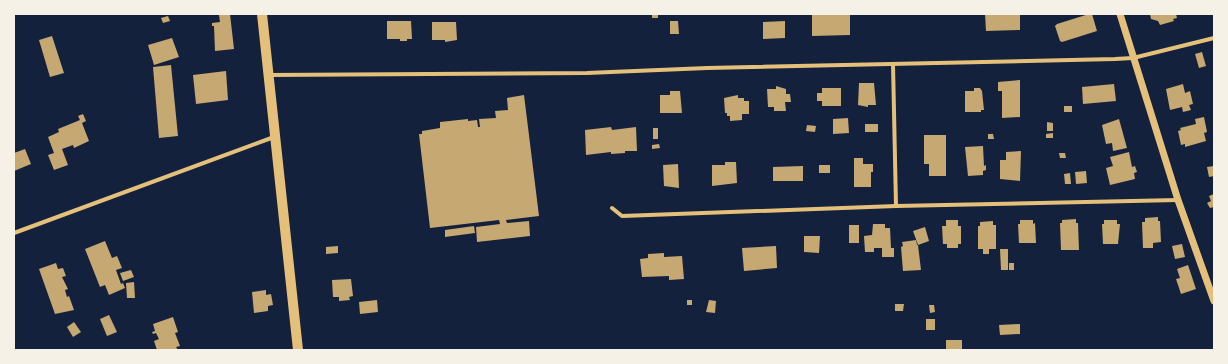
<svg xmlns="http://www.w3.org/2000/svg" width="1228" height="364" viewBox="0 0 1228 364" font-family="'Titillium Web',sans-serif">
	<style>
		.building { fill: #c6a872 }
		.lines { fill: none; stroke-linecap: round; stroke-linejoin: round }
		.minor { stroke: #e5c07b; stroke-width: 4 }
		.tertiary { stroke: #e5c07b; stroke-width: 7 }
		.primary { stroke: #e5c07b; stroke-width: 10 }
	</style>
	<rect width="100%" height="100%" fill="#14213d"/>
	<g class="building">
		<path d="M230 14 234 49 215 51 214 26H212V23L220 22 219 15Z"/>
		<rect x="652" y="14" width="6" height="4"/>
		<path d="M850 14V35L812 36V15Z"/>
		<path d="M985 14H1020V30L986 31Z"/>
		<path d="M1089 14H1092L1097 31 1062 42 1060 41 1055 26 1057 24Z"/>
		<path d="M1150 14H1176L1177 18 1173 19 1174 21 1160 25 1158 21 1151 19Z"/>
		<path d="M168 16 170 21 163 23 161 18Z"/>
		<path d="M387 21H411L412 39H407V41H400V39H387Z"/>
		<path d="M670 21H678L679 34H670Z"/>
		<path d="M785 21V38L763 39V22Z"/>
		<path d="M432 22H456L457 40 445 42V40H432Z"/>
		<path d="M52 36 64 73 50 77 39 40Z"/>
		<path d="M172 38 179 57 154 65 148 45Z"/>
		<path d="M1202 52 1206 66 1199 68 1195 54Z"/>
		<path d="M171 65 178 136 159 138 153 67Z"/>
		<path d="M226 71 228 100 196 104 193 75Z"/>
		<path d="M1020 80V117L1002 118V91H998V82Z"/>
		<path d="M859 83H874L876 105H868V107L858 105Z"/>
		<path d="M1114 84 1116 101 1083 104 1082 87Z"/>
		<path d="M1183 84 1185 93 1190 91 1193 104 1189 105 1191 110 1183 112 1182 107 1170 110 1166 89Z"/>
		<path d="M776 86 786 89V94H790L791 102H785L786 111H774V107H768L767 89H776Z"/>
		<path d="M822 88H841V106H822V101H817V93H822Z"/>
		<path d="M974 88H980L982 91 984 110H981V112H965V91H974Z"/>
		<path d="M670 91H680L682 113H660V95H670Z"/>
		<path d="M524 95 539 216 506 220 507 223 529 221 530 236 477 242 476 227 500 224 499 220 430 228 419 134H422V131L440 128V122L468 119V121L477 120 478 127H480L479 119 496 118 495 111 508 110 507 98Z"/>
		<path d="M738 95V98H744V101H749V114H742V120L730 121V116H727V113H725L724 98Z"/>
		<rect x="1064" y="106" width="8" height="6"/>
		<path d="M83 114 86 121 82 123 89 141 74 148 73 145 62 149 68 165 54 170 48 155 54 153 48 137 59 132 58 129 80 120 78 116Z"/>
		<path d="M1204 117 1207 132 1204 133 1206 141 1185 147V144L1181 145 1178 131 1181 130 1180 128 1196 124 1195 119Z"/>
		<path d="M848 118 849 133 833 134V119Z"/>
		<path d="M1119 119 1127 148 1113 151 1112 143 1106 144 1102 125Z"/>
		<path d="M1047 122 1053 123V131H1047Z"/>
		<rect x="865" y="124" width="13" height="8"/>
		<path d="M807 125 816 126 815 132 806 131Z"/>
		<path d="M611 127 612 130 636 127 637 151H625V153L611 154V152L586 155 585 130Z"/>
		<rect x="653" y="128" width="5" height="11"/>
		<path d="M1053 133V138H1046V134Z"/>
		<path d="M988 134H993L994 139H988Z"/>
		<path d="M924 135H946V176H929V164H924Z"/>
		<path d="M659 144 660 148 652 149V145Z"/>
		<path d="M983 146 984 166 986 165V170L983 171V175L968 176 965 147Z"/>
		<path d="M25 149 31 164 14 171V153Z"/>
		<path d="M1021 151 1020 181 1000 179V160H1006V152Z"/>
		<path d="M1129 152 1132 167 1135 166 1137 172 1134 173 1135 179 1110 185 1106 168 1113 166 1110 157Z"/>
		<path d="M1059 153H1065L1066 158H1060Z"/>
		<path d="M854 158H863V164H873V172H871V187H854Z"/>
		<path d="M725 162H736L737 183 712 186V165H725Z"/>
		<path d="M678 164 679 188 664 186 663 165Z"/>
		<rect x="819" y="165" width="11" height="8"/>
		<path d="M803 166V181H773V167Z"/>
		<path d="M1214 166V176L1209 177 1207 167Z"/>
		<path d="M1086 171 1087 183 1076 184 1075 172Z"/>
		<path d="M1070 173 1071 184H1065L1064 174Z"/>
		<path d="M1214 194V207L1210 208 1207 203 1211 201 1209 196Z"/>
		<path d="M1158 217V221H1160L1161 242 1153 243V248H1143L1142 222H1145V218Z"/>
		<path d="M1076 219V223H1078L1079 250H1061L1060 223H1062V220Z"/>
		<path d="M946 220H958V226H961V244H958V248H947V244H943L942 226H946Z"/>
		<path d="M1020 220H1033V224L1035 223 1036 243H1019L1018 224H1020Z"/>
		<path d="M1104 220H1117V224H1120L1118 244H1103L1102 224H1104Z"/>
		<path d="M993 221V225H996V249H989V254H983V249H978V226H980V222Z"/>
		<path d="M873 224H885V228H890L891 248H894V257H882V248H874V252H865L864 236 872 235Z"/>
		<rect x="849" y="225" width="10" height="18"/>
		<path d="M474 226 475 233 445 237V230Z"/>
		<path d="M925 227 929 241 918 245 913 231Z"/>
		<path d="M804 236H820L819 253 804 252Z"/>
		<path d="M916 240 917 245H918L921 270 903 271 901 247 903 246 902 242Z"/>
		<path d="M105 241 112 258 117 256 122 268 116 270 121 284 123 283 125 288 109 295 105 285 100 287 85 249Z"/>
		<path d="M1182 244 1185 257 1175 259 1172 246Z"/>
		<path d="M338 246V253L326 254V247Z"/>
		<path d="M776 246 777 268 744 271 742 248Z"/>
		<path d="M1000 249H1008V270H1001Z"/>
		<path d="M664 253V257L682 256 684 279 669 280V276L642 277 640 259 648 258V254Z"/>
		<path d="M56 263 58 269 63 268 66 276 62 277 68 289 65 290 67 297 69 296 74 310 55 314 39 269Z"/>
		<rect x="1009" y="263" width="5" height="7"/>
		<path d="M1188 265 1196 289 1181 294 1176 279 1180 278 1177 269Z"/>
		<path d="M131 270 134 277 123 281 120 273Z"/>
		<path d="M351 279 353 296 349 297 350 300 339 301V297H333L332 280Z"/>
		<path d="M134 282 135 298H127L126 283Z"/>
		<path d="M266 290V295L271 294 273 305 268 306V311L254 313 252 292Z"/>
		<path d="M377 300 378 312 360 314 359 302Z"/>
		<rect x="687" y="300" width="5" height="5"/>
		<path d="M709 300 716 301 715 313 706 312Z"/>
		<path d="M895 304H904L903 311H895Z"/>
		<path d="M929 305H934L935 312 930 313Z"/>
		<path d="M109 315 117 332 107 336 100 319Z"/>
		<path d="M173 317 178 332 175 333 180 346 176 347 178 350H157L154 341 159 339 156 333 153 334 152 332 155 331 153 324Z"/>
		<rect x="926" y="319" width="9" height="11"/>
		<path d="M74 322 81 332 73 337 67 327Z"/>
		<path d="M1020 324V334L1000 335 999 325Z"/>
		<rect x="946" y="340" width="16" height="10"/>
	</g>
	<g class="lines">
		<g class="minor">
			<path d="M893 64 896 206"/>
			<path d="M269 75 587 73 707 68 1115 59 1133 58 1214 38"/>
			<path d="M612 208 622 216 896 206 1178 200"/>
			<path d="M14 233 274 137"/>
		</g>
		<path class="tertiary" d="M1120 14 1178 200 1214 301"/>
		<path class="primary" d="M262 14 298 350"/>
	</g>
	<rect width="1228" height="364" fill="none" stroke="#f6f1e7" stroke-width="30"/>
</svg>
